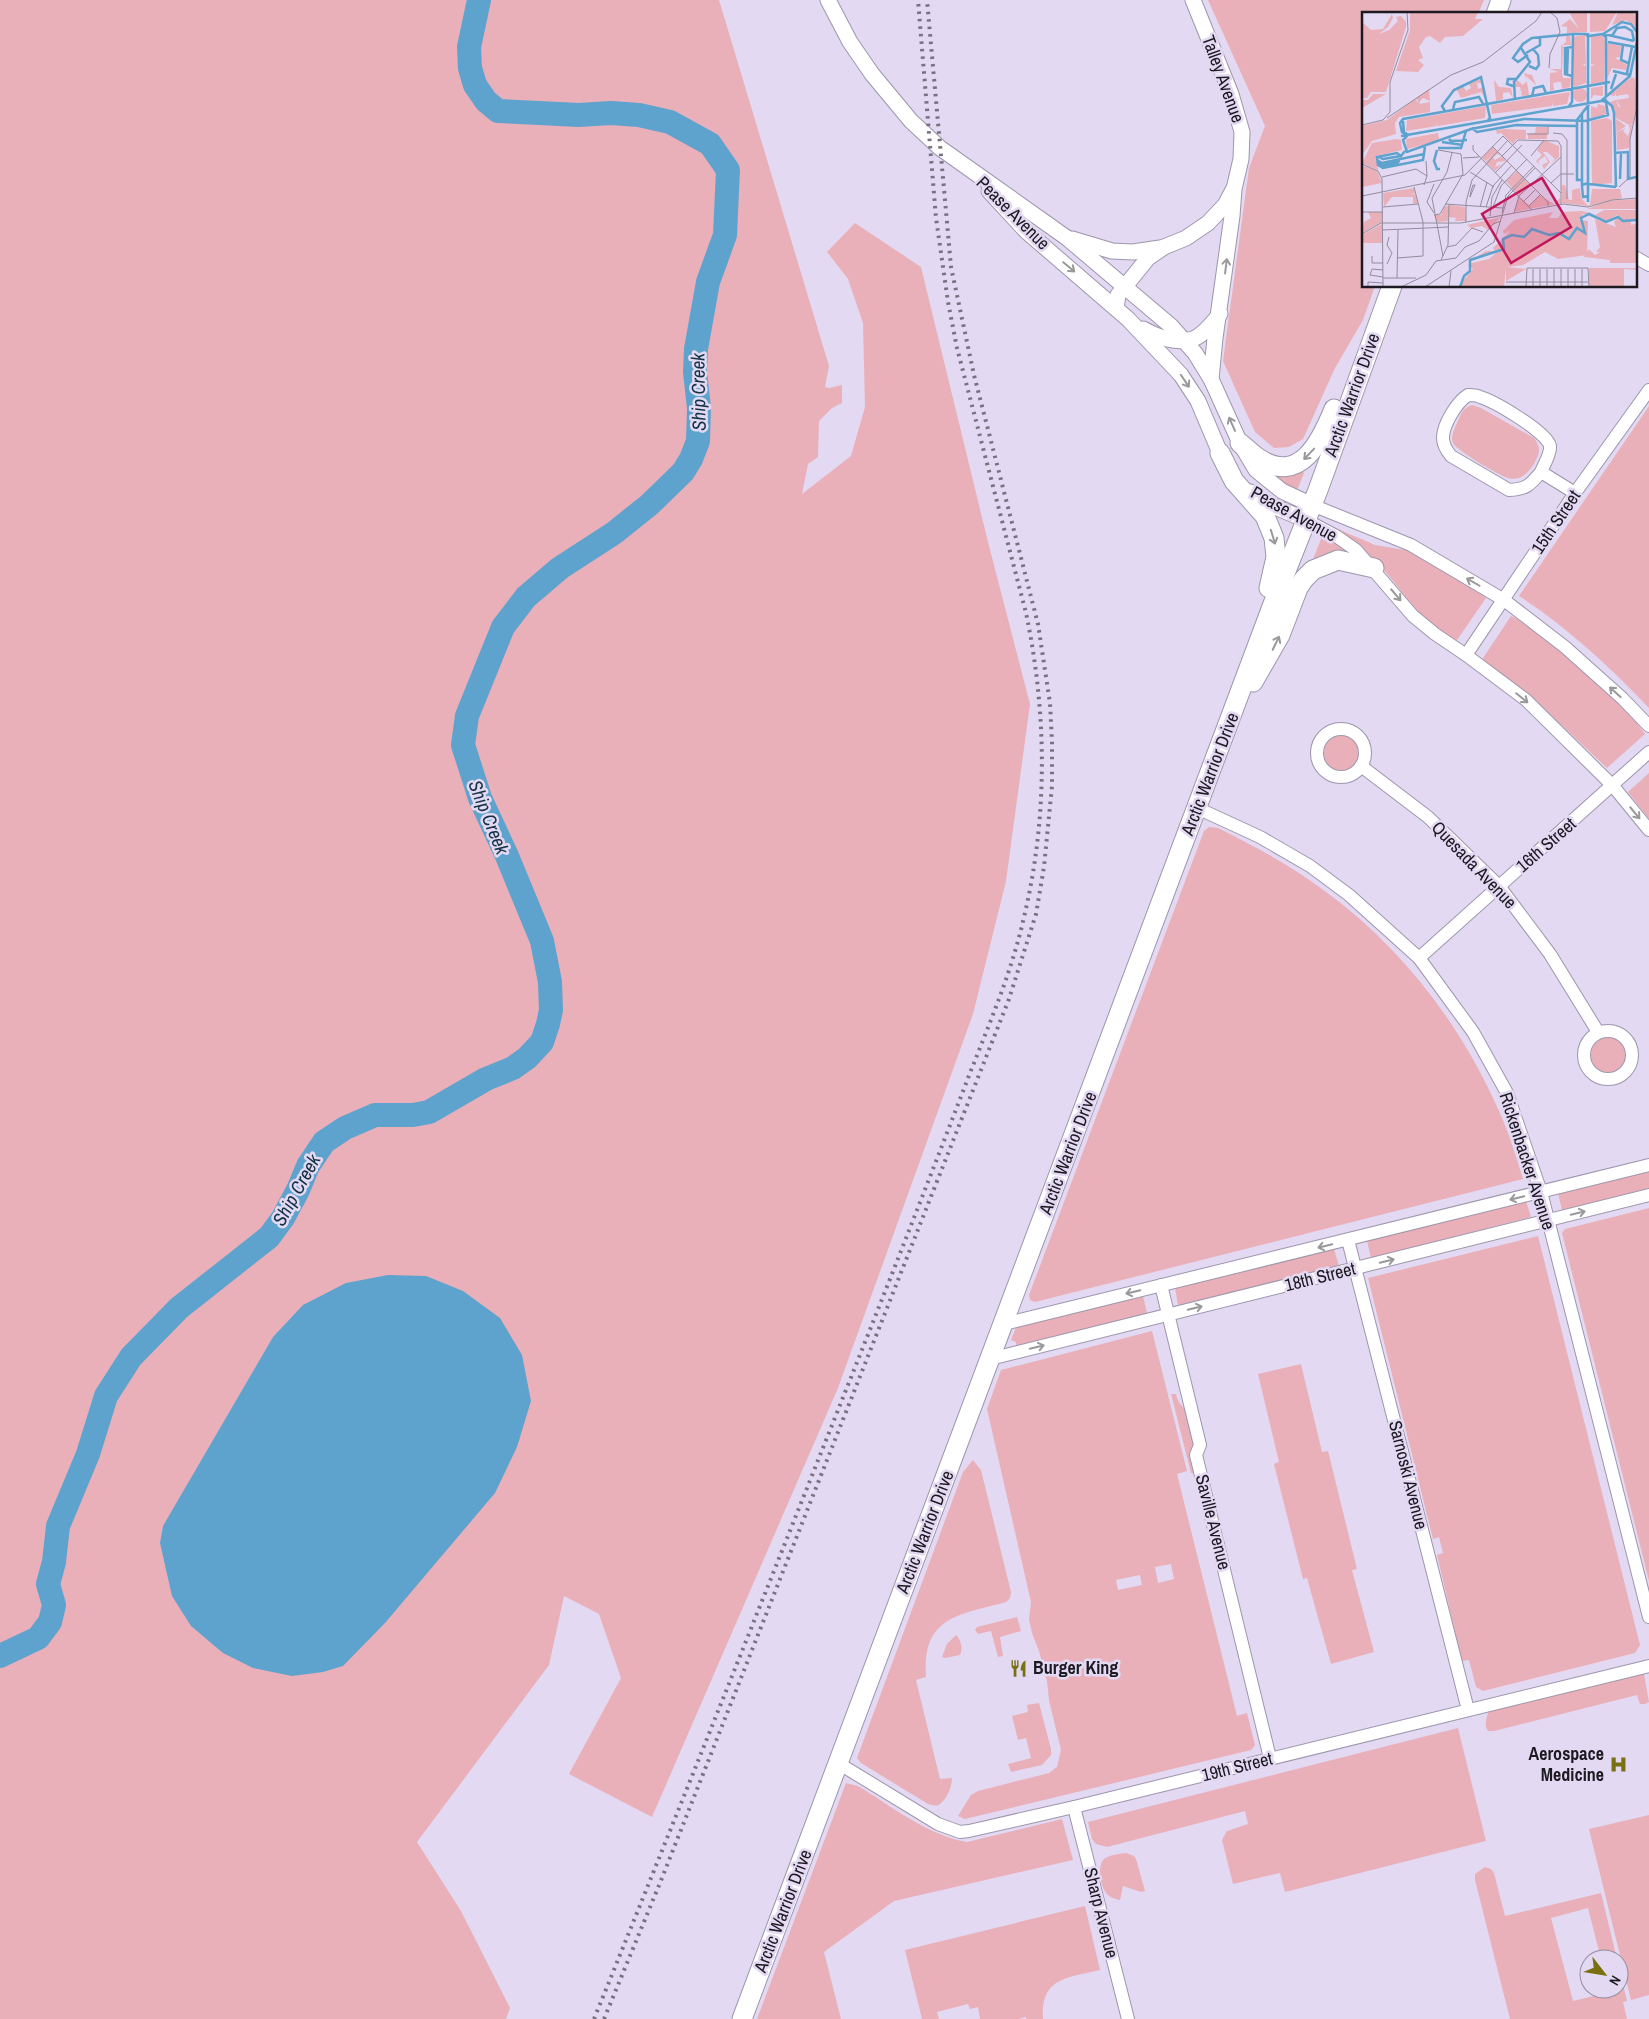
<svg xmlns="http://www.w3.org/2000/svg" width="1649" height="2019" viewBox="0 0 1649 2019" font-family="'Archivo Narrow',sans-serif">
	<style>
		.green { fill: #e9b0b9; fill-rule: evenodd }
		.water { fill: #5ea2ce }
		.lines { fill: none; stroke-linecap: round; stroke-linejoin: round }
		.river { stroke: #5ea2ce; stroke-width: 24 }
		.minor-casing { stroke: #9e95ac; stroke-width: 14 }
		.tertiary-casing { stroke: #9e95ac; stroke-width: 17 }
		.primary-casing { stroke: #9e95ac; stroke-width: 21 }
		.minor { stroke: #fff; stroke-width: 12 }
		.tertiary { stroke: #fff; stroke-width: 15 }
		.primary { stroke: #fff; stroke-width: 19 }
		.rail { stroke: #787181; stroke-width: 4; stroke-dasharray: 2.5 5; stroke-linecap: butt }
		.oneway { stroke: #99989b }
		.labels { text-anchor: middle; stroke-width: 5; stroke-linejoin: round; paint-order: stroke }
		.street-label { font-size: 18px; fill: #1c1921; stroke: #e3d9f2 }
		.poi-label { font-size: 18px; font-weight: bold; fill: #1c1921; stroke: #e3d9f2; text-anchor: start }
		.water-label { font-size: 19px; font-style: italic; fill: #133245; stroke: #e3d9f2 }
		.inset-river { fill: none; stroke: #5ea2ce; stroke-width: 2.5 }
		.inset-road { fill: none; stroke: #938c9e; stroke-width: 1 }
		.view { fill: #c2185b; fill-opacity: 0.15; stroke: #c2185b; stroke-width: 2.5 }
		.inset-edge { fill: none; stroke: #1c1921; stroke-width: 2.5 }
	</style>
	<rect width="100%" height="100%" fill="#e3d9f2"/>
	<g class="green">
		<path d="M0 0H719L829 366 825 387 829 388 842 385V403L832 408 819 421 818 457 808 464 802 494 851 456 865 407 863 323 848 279 827 252 855 223 921 267 988 542 1030 704 1006 881 973 1014 838 1388 652 1817 569 1774 621 1678 599 1614 564 1596 549 1665 417 1842 461 1911 510 2008 506 2019H0Z"/>
		<path d="M1208 0H1484L1478 14H1363V286H1375L1363 320 1335 368 1303 439 1289 447 1274 448 1255 432 1223 361 1249 168 1265 126Z"/>
		<path d="M1472 405 1481 408 1534 438C1541 448 1540 452 1535 462 1532 468 1525 476 1519 478 1516 479 1510 479 1508 478 1498 475 1456 450 1453 443 1450 436 1455 428 1458 421 1461 413 1463 408 1472 405Z"/>
		<path d="M1649 406V708C1610 667 1567 627 1519 596Z"/>
		<path d="M1302 470 1304 473 1298 488 1295 492 1267 471Z"/>
		<path d="M1333 527 1375 545 1405 550 1415 554 1473 588 1486 598 1457 640 1454 639C1423 625 1405 594 1383 569 1369 552 1351 540 1332 528Z"/>
		<path d="M1325 536 1354 556 1312 562 1321 539Z"/>
		<path d="M1511 616C1540 629 1629 707 1645 734L1607 768 1532 697 1485 662 1483 658Z"/>
		<circle cx="1342" cy="753" r="18"/>
		<path d="M1649 773V819L1628 792Z"/>
		<path d="M1209 827 1218 828C1254 846 1290 865 1322 889 1401 946 1460 1023 1499 1111 1509 1133 1516 1156 1523 1179L1035 1302 1030 1300 1029 1295 1204 831Z"/>
		<circle cx="1609" cy="1055" r="18"/>
		<path d="M1649 1170V1188L1562 1210 1558 1193Z"/>
		<path d="M1526 1201 1531 1217 1371 1258 1367 1241Z"/>
		<path d="M1649 1208V1581L1562 1233 1565 1229Z"/>
		<path d="M1538 1236 1640 1645 1635 1653 1483 1691 1476 1687 1469 1660 1462 1661 1437 1555 1443 1553 1439 1537 1433 1539 1368 1278Z"/>
		<path d="M1334 1249 1339 1266 1178 1305 1175 1288Z"/>
		<path d="M1143 1296 1147 1313 1016 1346V1342L1011 1340 1016 1327Z"/>
		<path d="M1152 1331 1187 1471 1177 1474 1237 1716 1247 1713 1255 1745 1251 1750 965 1819 958 1816 971 1795 978 1791 1049 1773 1057 1767 1061 1750 1049 1700 1047 1681 1039 1651 1032 1633 1029 1619 1031 1602 987 1409 1001 1370ZM1171 1564 1174 1579 1158 1583 1155 1567ZM1140 1575 1142 1585 1118 1590 1116 1580Z"/>
		<path d="M1301 1364 1322 1452 1328 1451 1357 1569 1352 1570 1374 1652 1331 1664 1307 1578 1303 1579 1274 1464 1279 1462 1258 1374Z"/>
		<path d="M1171 1394H1176C1178 1406 1186 1407 1190 1417 1197 1435 1196 1454 1195 1473H1191Z"/>
		<path d="M973 1460 981 1470 1011 1592 1010 1598 1006 1602C959 1615 922 1616 926 1677L916 1680 940 1779 952 1778C952 1786 947 1799 940 1804 937 1807 932 1805 928 1804L861 1763 857 1758 963 1472Z"/>
		<path d="M1017 1617 1021 1631 1000 1637 1003 1656 998 1657 991 1631 978 1634 975 1630 977 1627Z"/>
		<path d="M956 1635C961 1639 963 1650 960 1655L945 1658 942 1657 947 1644Z"/>
		<path d="M1642 1673 1644 1674 1649 1702 1645 1704H1640L1637 1695 1494 1731H1488C1484 1725 1486 1720 1488 1713L1492 1710Z"/>
		<path d="M1039 1703 1051 1749V1755L1042 1765 1011 1772 1008 1764 1031 1758 1026 1738 1018 1740 1012 1716 1028 1712 1027 1705Z"/>
		<path d="M1458 1728 1486 1841 1285 1892 1280 1873 1233 1884 1222 1840 1227 1831 1248 1824 1245 1811 1107 1847 1096 1844 1092 1839 1088 1822Z"/>
		<path d="M846 1783 858 1786C891 1806 929 1836 967 1842L1062 1819 1073 1860 894 1901 824 1952 841 2019H757Z"/>
		<path d="M1649 1815V1995L1631 2000 1589 1829Z"/>
		<path d="M1126 1853 1134 1856 1136 1859 1145 1891 1141 1892 1123 1886 1120 1900C1116 1899 1111 1898 1108 1895 1101 1889 1097 1868 1103 1860 1108 1855 1119 1854 1126 1853Z"/>
		<path d="M1485 1867 1491 1869 1494 1873 1505 1916 1601 1893 1617 1959H1601L1588 1908 1551 1918 1573 2001 1610 1992 1609 1989H1619V1968L1627 2001 1623 2002 1627 2019H1510L1475 1880V1874Z"/>
		<path d="M1085 1906 1100 1970C1068 1978 1040 1977 1043 2019H1026V2017L1018 2019H980L978 2007 970 2009 968 2004 937 2012 939 2019H922L905 1950Z"/>
	</g>
	<path class="water" d="M388 1275 426 1276 463 1291 500 1318 522 1355 531 1401 517 1447 495 1493 385 1623 343 1666 323 1672 292 1676 253 1668 223 1653 191 1626 172 1596 160 1543 163 1526 273 1337 303 1305 346 1283Z"/>
	<g class="lines">
		<path class="river" d="M0 1656 38 1638 50 1622 54 1605 48 1584 54 1562 58 1526 88 1454 106 1396 131 1357 179 1308 269 1237 283 1218 298 1190 308 1166 324 1142 345 1128 375 1115H413L429 1112 486 1079 513 1068 527 1058 542 1042 548 1024 551 1010 550 982 542 941 507 856 480 798 463 745 467 716 503 627 526 597 560 568 614 533 649 505 683 472 691 459 698 441 699 408 695 372 696 349 708 282 725 235 728 170 710 144 670 122 639 115 611 113 579 115 498 111 486 101 475 85 470 68 469 47 479 0"/>
		<defs>
			<g id="minor">
				<path d="M1635 257 1649 265"/>
				<path d="M1541 472C1530 485 1527 489 1509 490L1451 456C1446 450 1443 445 1443 438 1443 424 1457 402 1468 395 1472 395 1477 395 1480 397 1494 401 1547 432 1550 446 1551 454 1544 464 1541 472L1575 493"/>
				<path d="M1312 505 1411 545 1504 600 1565 647 1622 698 1649 726"/>
				<path d="M1306 520 1336 536 1356 550 1413 616 1435 634 1466 655 1526 700 1613 786 1649 830"/>
				<path d="M1466 655 1575 493 1649 390"/>
				<circle cx="1341" cy="753" r="24"/>
				<path d="M1361 766 1428 817 1499 886 1550 954 1598 1032"/>
				<path d="M1197 808 1260 837 1310 866 1349 895 1419 958 1473 1032 1507 1093 1541 1192 1649 1617"/>
				<path d="M1419 958 1649 752"/>
				<circle cx="1608" cy="1055" r="24"/>
				<path d="M1348 1240 1468 1710"/>
				<path d="M1161 1285 1200 1445 1196 1455 1270 1758"/>
				<path d="M1004 1324 1649 1165"/>
				<path d="M990 1359 1649 1195"/>
				<path d="M838 1763 938 1824 960 1832 969 1831 1074 1807 1649 1666"/>
				<path d="M1074 1807 1128 2019"/>
			</g>
			<g id="tertiary">
				<path d="M828 0 850 42 872 74 911 121 940 148 1067 238 1171 326 1195 353 1211 379 1240 443 1256 470 1282 491 1312 505"/>
				<path d="M1193 0 1231 94 1242 132 1241 159 1234 189 1232 216 1215 338 1211 379"/>
				<path d="M989 191 1026 231 1128 319 1181 375 1198 401 1220 453 1226 462"/>
				<path d="M1072 239 1112 251 1133 252 1160 248"/>
				<path d="M1116 308 1118 295 1148 258 1164 247 1186 238 1208 223 1225 205 1233 190"/>
				<path d="M1143 329C1157 337 1177 344 1193 339 1204 335 1213 322 1220 314"/>
				<path d="M1250 492 1268 504 1306 520"/>
			</g>
			<g id="primary">
				<path d="M1496 14 1501 0"/>
				<path d="M1240 443C1246 448 1252 454 1258 458 1300 486 1321 441 1334 409"/>
				<path d="M1220 453 1234 481 1265 516 1274 538 1276 557 1269 588"/>
				<path d="M1253 682 1280 635 1298 588 1304 579 1313 570 1338 560 1374 568"/>
				<path d="M742 2019 1273 604 1318 490 1392 286"/>
			</g>
		</defs>
		<use href="#minor" class="minor-casing"/>
		<use href="#tertiary" class="tertiary-casing"/>
		<use href="#primary" class="primary-casing"/>
		<use href="#minor" class="minor"/>
		<use href="#tertiary" class="tertiary"/>
		<use href="#primary" class="primary"/>
		<g class="rail">
			<path d="M594 2019C689 1785 782 1551 875 1317 907 1236 939 1154 970 1073 990 1022 1012 971 1024 917 1048 817 1047 713 1026 613L957 348 948 302 936 218 918 0"/>
			<path d="M604 2019 662 1878 1009 999 1036 914 1044 867 1052 786V742L1050 703 1038 624 974 375 951 267 927 0"/>
		</g>
	</g>
	<defs><path id="oneway-shaft" d="M-6 0H5M1.5-3L5.5 0L1.5 3" fill="none" stroke-width="1.6" stroke-linecap="round" stroke-linejoin="round" transform="scale(1.25)"/></defs>
	<g class="oneway">
		<use href="#oneway-shaft" transform="translate(1226 266) rotate(-83)"/>
		<use href="#oneway-shaft" transform="translate(1069 267) rotate(40)"/>
		<use href="#oneway-shaft" transform="translate(1185 381) rotate(56)"/>
		<use href="#oneway-shaft" transform="translate(1232 424) rotate(-114)"/>
		<use href="#oneway-shaft" transform="translate(1309 454) rotate(134)"/>
		<use href="#oneway-shaft" transform="translate(1273 537) rotate(73)"/>
		<use href="#oneway-shaft" transform="translate(1473 582) rotate(-150)"/>
		<use href="#oneway-shaft" transform="translate(1396 595) rotate(50)"/>
		<use href="#oneway-shaft" transform="translate(1276 643) rotate(-64)"/>
		<use href="#oneway-shaft" transform="translate(1615 692) rotate(-138)"/>
		<use href="#oneway-shaft" transform="translate(1522 698) rotate(39)"/>
		<use href="#oneway-shaft" transform="translate(1635 813) rotate(50)"/>
		<use href="#oneway-shaft" transform="translate(1517 1198) rotate(166)"/>
		<use href="#oneway-shaft" transform="translate(1578 1213) rotate(-14)"/>
		<use href="#oneway-shaft" transform="translate(1325 1246) rotate(166)"/>
		<use href="#oneway-shaft" transform="translate(1387 1261) rotate(-14)"/>
		<use href="#oneway-shaft" transform="translate(1133 1292) rotate(166)"/>
		<use href="#oneway-shaft" transform="translate(1195 1308) rotate(-14)"/>
		<use href="#oneway-shaft" transform="translate(1037 1347) rotate(-14)"/>
	</g>
	<defs>
		<symbol id="restaurant-bare" viewBox="-9 -9 18 18"><path d="M-5-6h1v4h1v-4h1v4h1v-4h1v5L-1.5 .5V6h-2V.5L-5-1ZM5-6V6H3V1.5H1.5Q1.5-4 5-6Z" fill="#787011" stroke="#e3d9f2" stroke-width="2.5" paint-order="stroke"/></symbol>
		<symbol id="hospital-bare" viewBox="-9 -9 18 18"><path d="M-5-5h3v3.5h4V-5h3V5h-3V1.5h-4V5h-3Z" fill="#787011" stroke="#e3d9f2" stroke-width="2.5" paint-order="stroke"/></symbol>
	</defs>
	<g fill-rule="evenodd">
		<use href="#restaurant-bare" x="1006" y="1656" width="25" height="25"/>
		<use href="#hospital-bare" x="1606" y="1752" width="25" height="25"/>
	</g>
	<g class="labels">
		<g class="street-label">
			<text transform="translate(1223 79) rotate(70)" y="6">Talley Avenue</text>
			<text transform="translate(1013 213) rotate(45)" y="6">Pease Avenue</text>
			<text transform="translate(1352 395) rotate(-70)" y="6">Arctic Warrior Drive</text>
			<text transform="translate(1294 514) rotate(29)" y="6">Pease Avenue</text>
			<text transform="translate(1556 522) rotate(-56)" y="6">15th Street</text>
			<text transform="translate(1210 774) rotate(-69)" y="6">Arctic Warrior Drive</text>
			<text transform="translate(1546 845) rotate(-41)" y="6">16th Street</text>
			<text transform="translate(1474 865) rotate(46)" y="6">Quesada Avenue</text>
			<text transform="translate(1068 1153) rotate(-69)" y="6">Arctic Warrior Drive</text>
			<text transform="translate(1527 1161) rotate(72)" y="6">Rickenbacker Avenue</text>
			<text transform="translate(1320 1277) rotate(-14)" y="6">18th Street</text>
			<text transform="translate(1408 1475) rotate(76)" y="6">Sarnoski Avenue</text>
			<text transform="translate(1213 1522) rotate(76)" y="6">Saville Avenue</text>
			<text transform="translate(925 1532) rotate(-69)" y="6">Arctic Warrior Drive</text>
			<text transform="translate(1237 1767) rotate(-14)" y="6">19th Street</text>
			<text transform="translate(783 1911) rotate(-69)" y="6">Arctic Warrior Drive</text>
			<text transform="translate(1101 1913) rotate(76)" y="6">Sharp Avenue</text>
		</g>
		<g class="poi-label">
			<text x="1033" y="1674">Burger King</text>
			<text x="1604" y="1760" text-anchor="end">Aerospace<tspan x="1604" dy="21">Medicine</tspan></text>
		</g>
		<g class="water-label">
			<text transform="translate(698 392) rotate(-91)" y="7">Ship Creek</text>
			<text transform="translate(489 817) rotate(68)" y="7">Ship Creek</text>
			<text transform="translate(296 1190) rotate(-61)" y="7">Ship Creek</text>
		</g>
	</g>
	<g transform="translate(1362 12)">
		<rect width="275" height="275" fill="#e3d9f2"/>
		<path d="M116 0 113 7H121L101 24 83 25 78 31 68 24 64 25 57 35 61 46 56 48 62 53 56 60 34 59 48 18V1ZM207 0H255L243 19 228 20V1H225V20L205 21V15L199 14 208 7 217 17ZM256 0H270L273 4 272 0H275V16L264 8 250 13ZM30 2 31 6 26 15 17 22 27 18 36 9 34 5 39 4 44 10V15L24 80H9L5 86H0V10L9 18 21 17ZM223 23 224 52 220 53 224 54V71L212 75 211 25ZM240 23 243 27 242 70 229 72V54L233 53 229 52V24ZM204 24H208L209 33H201L200 62 201 66H209L208 75 200 77 199 70H196L191 71 192 78 188 79V61L196 60 188 57H199V34L204 30ZM245 31 259 34 258 45 253 46 265 53 264 58 250 56 245 67ZM162 61 170 63 174 73 164 64 167 83 160 84 158 75H152L155 68 161 73 165 69ZM273 64 275 94 271 112 267 113H270L267 136 255 138 254 107 264 114 255 120 264 116 261 119 266 124 268 118 267 113 254 106 248 90 254 88 256 94 259 96 254 88 267 86 266 82 254 84V78L253 84 247 83 270 65 273 67ZM119 67 121 71H115L116 77 121 75 124 88 119 80 99 86 95 78 101 74 104 79 109 76 107 72ZM132 68 137 75 149 76 151 86 147 80 141 81V87L134 89ZM241 74V84L232 83 229 87V76ZM211 83a7 7 0 1 1 14 0a7 7 0 1 1-14 0ZM67 77 68 89 61 86 58 89V92L68 90V100L37 105 33 111 34 122 10 129 0 143V114L25 108 53 87 58 92 54 86ZM208 80 205 92 191 94 190 90V94L130 102 129 93ZM11 82H24L0 96V88H6ZM236 92 243 94 245 102 229 106V94L235 96ZM124 94 123 106 76 114 74 111 75 114 44 119 45 108ZM245 106 250 109V171L230 173 229 109ZM174 115H185V127H166V122L173 121ZM143 117 164 118V127H155L151 132 139 121 135 122 134 118ZM76 121 77 127 69 131 45 137 44 127ZM35 127 39 128 40 138 14 144 16 158 0 151 10 131ZM182 128 197 134V145L189 152 193 147 185 140H181L188 150 182 157 180 153 186 150 183 144 176 149 178 153 174 149 180 143 175 138ZM130 135 139 143 134 142 131 146 133 148 140 144 144 149 135 150 133 155 140 152 133 159 124 150 132 141 124 149 120 146ZM4 154 15 159 20 171 0 175V155ZM155 159 168 173 157 184 144 169ZM200 173H203L207 188H210V178L218 176 219 186 225 193H228L230 177H258L260 186 226 194 200 191ZM52 176 53 181 48 183 53 182 56 191 51 192V185H30L22 195 21 181ZM178 183 192 192 198 186 199 191 152 200 157 185 167 193ZM275 187V197H225L246 189ZM88 193 103 195 104 209H87H93L94 206 86 205V209L74 210 72 203H79L82 195ZM242 198H275V207L261 209 255 203 243 210 233 203ZM220 199 231 202H221L217 208 226 209 225 243 196 247 183 240 161 253 145 255 164 257 144 269V256L142 275H96L111 257 106 252 127 247 134 241 116 244 124 239H133L131 236 148 219 142 222 141 219 152 208 191 200 187 206H196L200 200ZM6 200H20V210L0 221 2 210 9 206ZM139 205 126 218 120 214 109 216 105 213ZM233 207 254 215 252 210 255 207 269 208V213L275 211V251H248V248L222 245 227 237 233 243 238 240H234L238 235ZM20 212V231H0V223ZM227 256H273L275 258 262 257V275H227Z" fill="#e9b0b9"/>
		<path class="inset-river" d="M241 22 260 10 269 12 275 20M242 22 272 29M227 24 240 22 244 25V84M250 24 255 16 263 15 270 19 272 29M246 30 274 35M261 33 259 48 266 51M204 37V63M164 41 178 33V26M166 43 156 50 151 46 161 32 170 26 211 22H224L226 25M167 54 174 57 177 53 176 43 171 37M251 59 268 63M265 61 270 35M205 62 206 36M210 64 203 62V36L210 35M151 74 145 72 146 67H154M249 77 254 62M170 84 172 76 181 74 184 81M153 87 152 70 168 50 159 36M239 89 268 64 275 30M244 89 250 94 252 101 254 175M207 94 210 90 211 22M91 97 93 90 117 85 121 92M83 99 80 94 92 78 119 65 128 106 126 108M220 101V173L226 171M227 108 246 103 244 90 241 89M41 109 42 120 46 123 41 128 45 140 109 117 162 107 226 109M110 116 115 120 154 113 215 114M44 123 40 120 38 111 41 107 248 70M39 124 245 88M87 127 89 129 105 128M80 130 101 133M76 136H99L104 119M75 138 72 149 75 157H78M43 139 39 144 35 141 15 145 16 153 21 156 61 148 63 135M252 141 266 140V167L274 165M17 145 21 147 39 144M15 148 20 151 62 142M16 149 20 152 38 149M16 152 20 154 37 151M258 167 259 141M220 168H215V108L228 91M227 172 254 175M220 174 221 185 226 184M226 190V21M98 275 102 264 108 259V248L142 237 141 227 150 223 162 225 170 217 187 223 197 221 207 227 215 216 223 221 219 206 227 202 244 210 256 205 261 209 275 208"/>
		<path class="inset-road" d="M187 56 188 42 198 20 195 6 188 0M25 106 89 63 121 50 174 9 180 0M0 113 21 108 28 100V70L46 18 45 0M191 121 200 122 205 128V187M165 122H186V114M111 133V138L170 198M130 134 186 190V194M140 144 156 128 196 129 199 134V193M169 144 182 128M101 146 117 145M0 152 16 159 20 167 21 275M108 160 132 175M133 161 160 133M20 165 54 157 65 164M189 171 199 162H212M72 172 65 190 72 201M62 173 65 164 64 149M111 173H113L108 185 109 179ZM257 175 268 165V127L275 95M0 184 103 163 141 124 199 181M162 189 174 177M83 192 141 196M167 194 179 182M21 195 56 192M118 195 125 170M124 195 131 174 150 153M131 195 139 174 165 147M0 200H21M140 201 144 183 172 154M152 201 157 184 199 145M72 203 78 202 101 162 99 142 76 138M128 204 130 185 140 168M104 210V190L110 168 146 128M21 218 86 215M0 222 19 211H99L201 192 226 195 250 188 275 186M85 235 94 233 110 216 121 220M10 244V251H21M81 244 70 186 85 160 90 141M35 246 61 244V210L52 175M79 248 86 233 87 193M25 252 30 241 25 233 27 225M171 257V275M185 257V275M192 257V275M199 257V275M206 257V275M213 257V275M21 265 8 263 10 257 21 258M21 266H54M35 266 36 218M144 270H226M6 275V270L21 271M39 275 64 263 74 249 94 246 103 235 117 229 131 212 139 209M63 275 132 230 146 184 173 156M87 275 89 259M164 275 165 256H226L227 275M178 275V257M220 275V257"/>
		<path class="view" d="M180 166 209 215 149 251 120 202Z"/>
		<rect width="275" height="275" class="inset-edge"/>
	</g>
	<g transform="translate(1604 1974) rotate(121)"><circle r="24" fill="#e3d9f2" stroke="#938c9e"/>
	<path d="M0-4L9 19L0 12L-9 19Z" fill="#787011"/>
	<text y="-8" font-size="14" font-weight="bold" text-anchor="middle" fill="#1c1921">N</text>
	</g>
</svg>
